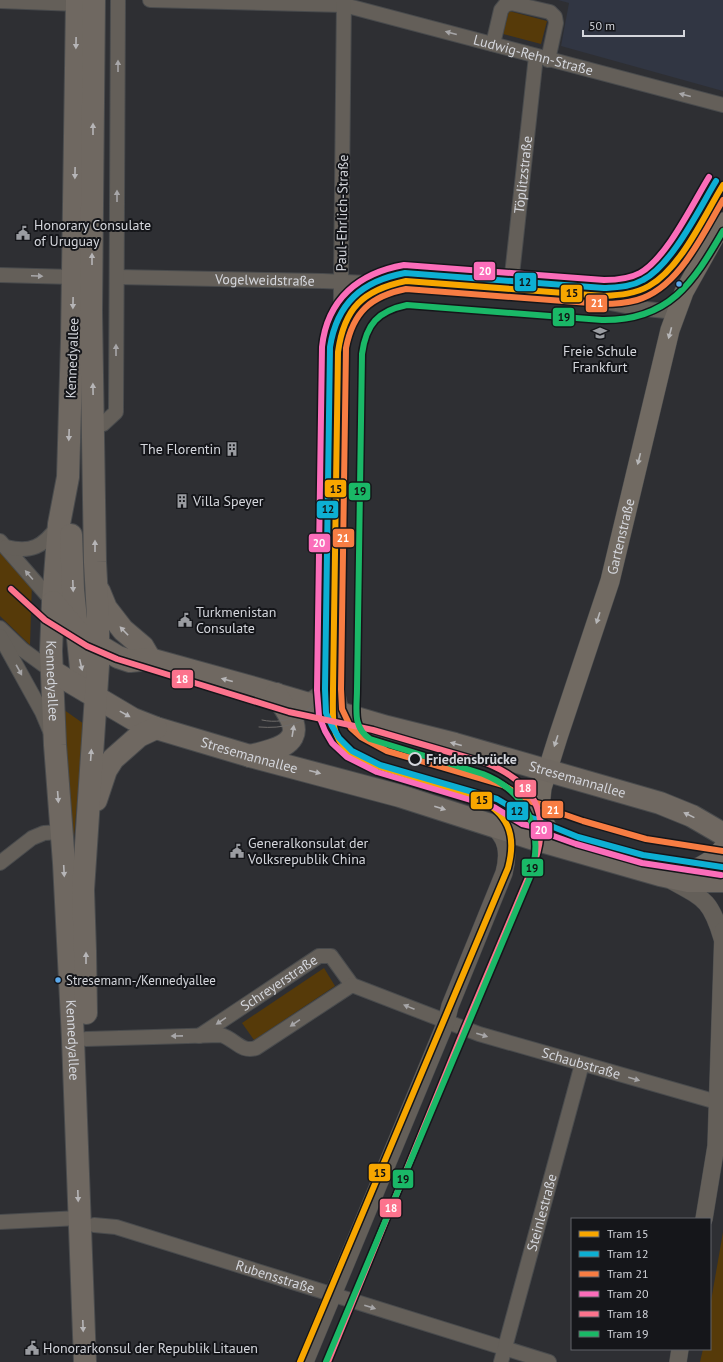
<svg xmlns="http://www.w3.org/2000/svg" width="723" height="1362" viewBox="0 0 723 1362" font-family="'PT Sans',sans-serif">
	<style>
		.built { fill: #313643 }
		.green { fill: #563a09 }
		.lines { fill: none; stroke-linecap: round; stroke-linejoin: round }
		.minor-casing { stroke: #494b4d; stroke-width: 16 }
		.tertiary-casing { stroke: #494b4d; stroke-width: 18 }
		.secondary-casing { stroke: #494b4d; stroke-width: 20 }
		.primary-casing { stroke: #494b4d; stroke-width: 24 }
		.minor { stroke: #645f59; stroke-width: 14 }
		.tertiary { stroke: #645f59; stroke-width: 17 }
		.secondary { stroke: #716a62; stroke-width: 19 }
		.primary { stroke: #6f6861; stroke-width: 22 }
		.tram { stroke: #6e6b69; stroke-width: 1 }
		.tram-1-casing { stroke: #15161a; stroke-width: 9 }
		.tram-2-casing { stroke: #15161a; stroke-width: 9 }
		.tram-3-casing { stroke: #15161a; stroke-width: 9 }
		.tram-4-casing { stroke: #15161a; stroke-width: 9 }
		.tram-5-casing { stroke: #15161a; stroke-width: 9 }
		.tram-6-casing { stroke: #15161a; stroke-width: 9 }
		.tram-1 { stroke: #f7a600; stroke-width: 6 }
		.tram-2 { stroke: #0dafd3; stroke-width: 6 }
		.tram-3 { stroke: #f77d43; stroke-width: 6 }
		.tram-4 { stroke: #fb6dba; stroke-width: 6 }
		.tram-5 { stroke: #fc738d; stroke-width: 6 }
		.tram-6 { stroke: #1ab867; stroke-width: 6 }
		.oneway { fill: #a7a6a8 }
		.oneway2 { fill: #b6b5b7 }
		.oneway3 { fill: #b6b6b7 }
		.bus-dot { fill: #5aa8eb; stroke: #15161a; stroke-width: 1.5 }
		.stop-dot { fill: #15161a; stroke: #d4d6dc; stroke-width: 2 }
		.labels { text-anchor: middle; stroke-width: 4; stroke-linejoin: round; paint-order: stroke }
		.bus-label { font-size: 13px; fill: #d4d6dc; stroke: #15161a; text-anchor: start }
		.street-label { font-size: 14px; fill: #d4d6dc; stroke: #15161a }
		.poi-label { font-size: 14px; fill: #d4d6dc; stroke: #15161a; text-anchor: start }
		.stop-label { font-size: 14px; font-weight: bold; fill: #d4d6dc; stroke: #15161a; text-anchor: start }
		.line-badge { stroke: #15161a; stroke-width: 1.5 }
		.badge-label { font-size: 11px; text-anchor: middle; font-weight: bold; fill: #fff }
		.pale-badge-label { font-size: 11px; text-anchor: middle; font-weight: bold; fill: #111 }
	</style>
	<rect width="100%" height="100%" fill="#2e2f33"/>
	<path class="built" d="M558 0H723V91L561 46 569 3Z"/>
	<g class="green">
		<path d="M509 11 547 21 541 44 503 34Z"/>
		<path d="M0 546 32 582 30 645 0 616Z"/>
		<path d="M60 707 84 724 73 848Z"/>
		<path d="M324 968 335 986 254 1040 242 1023Z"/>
		<path d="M723 1232V1362H700L703 1349H710V1307Z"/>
	</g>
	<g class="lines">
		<defs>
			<g id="minor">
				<path id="s1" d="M150 0 344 5 723 105"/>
				<path d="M344 0 341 282 340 503 336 666 338 696 340 705 345 714"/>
				<path d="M0 1 77 4"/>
				<path d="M493 44 501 10 505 5 511 3 550 12 555 17 556 23 548 60"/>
				<path d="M0 275 73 277"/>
				<path id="s2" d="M117 277 323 281 390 284 584 298 636 308 676 312"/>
				<path id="s3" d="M510 293 536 56"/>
				<path d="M93 428 103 424 116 412 118 0"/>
				<path d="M0 541 53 602"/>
				<path d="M6 547C31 553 43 547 58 526"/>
				<path d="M0 628 23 650 52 671"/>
				<path d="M0 636 42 712 50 731"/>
				<path d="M306 703 328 687 335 670"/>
				<path d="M0 863 32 838 44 833 61 832"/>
				<path id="s4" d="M199 1036 319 956H331L352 985"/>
				<path id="s5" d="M86 1039 221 1035C235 1039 241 1053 256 1048L352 985 479 1034 717 1102"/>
				<path d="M0 1222 79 1218"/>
				<path id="s6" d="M94 1225 116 1227 549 1362"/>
				<path id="s7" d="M501 1362 582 1064"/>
			</g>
			<g id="tertiary">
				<path d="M672 881C705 899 711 901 722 938"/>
				<path d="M704 1219 716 1146 723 931"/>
				<path d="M305 1362 446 1022 450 1006 504 873C509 854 508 836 490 825"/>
				<path d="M678 1362 680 1349"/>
			</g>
			<g id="secondary">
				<path id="s8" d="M565 848 549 831 543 820 540 807 542 788 558 737 610 581 670 330 684 292 723 222"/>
				<path d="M667 877C688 871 709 867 723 848"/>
			</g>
			<g id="primary">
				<path id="s9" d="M77 0 72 340 68 477 59 524 53 602 51 651 55 745 64 863 73 1039 85 1362"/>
				<path d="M71 535 73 590 81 668 95 696"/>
				<path d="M99 591 106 608 123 630 143 647 150 659"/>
				<path id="s10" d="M53 602 76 630 98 645 118 657 130 661 150 659 265 691 387 727 455 744 660 803 692 816 723 834"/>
				<path id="s11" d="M52 671 133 719 156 728 250 756 400 796 534 839 660 875 688 881H723"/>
				<path d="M250 756C265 752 300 747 293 724 290 714 282 704 276 694"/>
				<path d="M96 800 106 770 113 759 139 736 156 728"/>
				<path d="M86 1013 85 951 83 890 98 665V617L95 562 91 312 94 0"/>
			</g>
		</defs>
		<use href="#minor" class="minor-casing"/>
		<use href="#tertiary" class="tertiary-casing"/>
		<use href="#secondary" class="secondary-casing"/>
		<use href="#primary" class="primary-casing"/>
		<use href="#minor" class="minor"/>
		<use href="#tertiary" class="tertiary"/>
		<use href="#secondary" class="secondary"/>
		<use href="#primary" class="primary"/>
		<g class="tram">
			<path d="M262 720C288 726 315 711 326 687 331 676 333 665 334 653"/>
			<path d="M259 727C308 731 337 705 340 655"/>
		</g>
		<defs>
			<path id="tram-1" d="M300 1362 508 868C517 834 508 813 476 797L360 761C329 740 333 723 333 689L338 352C344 308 363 290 406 281L604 296C620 295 635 294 649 286 681 268 704 216 723 185"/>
			<path id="tram-2" d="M716 181C699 209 672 265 643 280 631 287 618 287 604 288L405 273C362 281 337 303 330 347L325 689 326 713 332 726 339 738 352 751 380 765 497 799 526 816 538 820 551 826 578 837 643 855 722 867"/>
			<path id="tram-3" d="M723 200C702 235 679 288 637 300 626 303 615 304 603 304L406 289C371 296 353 312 346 348L341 689 342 709 351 728 361 737 387 751 503 785 532 802 544 805 557 812 583 821 646 839 723 851"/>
			<path id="tram-4" d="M709 177C693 203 667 258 640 273 629 279 617 280 604 280L404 265C359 273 327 299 322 347L317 690 319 716 325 731 332 743 347 757 377 772 494 807 522 824 535 827 548 834 576 844 642 863 721 875"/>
			<path id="tram-5" d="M11 589 45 620 87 646 117 659 289 712 373 730 486 763C533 782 551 812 535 861L464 1029 328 1362"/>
			<path id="tram-6" d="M326 1362 530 877C545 833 528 792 483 774L370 739C352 727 357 709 357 689L362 354C366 324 378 311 407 305L602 320C669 321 693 283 723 231"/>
		</defs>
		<use href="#tram-1" class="tram-1-casing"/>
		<use href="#tram-2" class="tram-2-casing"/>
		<use href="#tram-3" class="tram-3-casing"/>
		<use href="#tram-4" class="tram-4-casing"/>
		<use href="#tram-5" class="tram-5-casing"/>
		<use href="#tram-6" class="tram-6-casing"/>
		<use href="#tram-1" class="tram-1"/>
		<use href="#tram-2" class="tram-2"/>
		<use href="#tram-3" class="tram-3"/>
		<use href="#tram-4" class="tram-4"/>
		<use href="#tram-5" class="tram-5"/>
		<use href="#tram-6" class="tram-6"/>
	</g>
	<defs><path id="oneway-solid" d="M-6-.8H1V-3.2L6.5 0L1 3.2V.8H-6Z"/></defs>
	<g class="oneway">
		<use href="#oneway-solid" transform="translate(451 33) rotate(-165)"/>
		<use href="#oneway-solid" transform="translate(118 66) rotate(-90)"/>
		<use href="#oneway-solid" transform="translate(685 95) rotate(-165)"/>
		<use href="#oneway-solid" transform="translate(117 196) rotate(-90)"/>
		<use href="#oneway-solid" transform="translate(37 276) rotate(2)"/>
		<use href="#oneway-solid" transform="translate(116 350) rotate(-90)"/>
		<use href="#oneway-solid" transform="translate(29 575) rotate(-131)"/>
		<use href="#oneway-solid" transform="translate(19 670) rotate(61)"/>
		<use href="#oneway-solid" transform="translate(409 1007) rotate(-158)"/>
		<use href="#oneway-solid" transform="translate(221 1021) rotate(146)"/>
		<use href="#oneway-solid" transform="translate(295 1023) rotate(146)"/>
		<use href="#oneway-solid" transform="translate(482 1035) rotate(17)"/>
		<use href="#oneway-solid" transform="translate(177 1036) rotate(179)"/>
		<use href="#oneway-solid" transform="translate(634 1079) rotate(16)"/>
		<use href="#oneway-solid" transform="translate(370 1307) rotate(17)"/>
	</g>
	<g class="oneway2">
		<use href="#oneway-solid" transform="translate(76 43) rotate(91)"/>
		<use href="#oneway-solid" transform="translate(93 129) rotate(-90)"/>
		<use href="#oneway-solid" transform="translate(75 173) rotate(91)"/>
		<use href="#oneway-solid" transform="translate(92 259) rotate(-90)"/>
		<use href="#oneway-solid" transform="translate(73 303) rotate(91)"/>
		<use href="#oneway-solid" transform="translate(93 389) rotate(-91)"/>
		<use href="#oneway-solid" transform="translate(69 435) rotate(92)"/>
		<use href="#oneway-solid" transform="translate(95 546) rotate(-90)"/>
		<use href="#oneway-solid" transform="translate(73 586) rotate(88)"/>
		<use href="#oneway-solid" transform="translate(124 631) rotate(-134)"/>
		<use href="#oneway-solid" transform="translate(81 665) rotate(77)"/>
		<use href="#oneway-solid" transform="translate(227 680) rotate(-165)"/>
		<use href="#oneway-solid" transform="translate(125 714) rotate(29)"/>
		<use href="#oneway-solid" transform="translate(293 731) rotate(-81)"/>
		<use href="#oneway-solid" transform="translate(456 744) rotate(-165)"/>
		<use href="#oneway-solid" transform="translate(91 755) rotate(-86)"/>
		<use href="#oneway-solid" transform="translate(315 772) rotate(15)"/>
		<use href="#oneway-solid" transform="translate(58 797) rotate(86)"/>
		<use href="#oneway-solid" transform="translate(440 808) rotate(17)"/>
		<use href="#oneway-solid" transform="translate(689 815) rotate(-154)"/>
		<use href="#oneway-solid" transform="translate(64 871) rotate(87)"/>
		<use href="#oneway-solid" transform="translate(86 958) rotate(-90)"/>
		<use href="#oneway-solid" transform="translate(78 1196) rotate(88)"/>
		<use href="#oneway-solid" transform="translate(83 1326) rotate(88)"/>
	</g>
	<g class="oneway3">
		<use href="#oneway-solid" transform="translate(670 333) rotate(105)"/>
		<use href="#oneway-solid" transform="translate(639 459) rotate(104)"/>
		<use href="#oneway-solid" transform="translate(598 618) rotate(108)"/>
		<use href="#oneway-solid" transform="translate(556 741) rotate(108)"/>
	</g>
	<defs>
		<symbol id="civic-bare" viewBox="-9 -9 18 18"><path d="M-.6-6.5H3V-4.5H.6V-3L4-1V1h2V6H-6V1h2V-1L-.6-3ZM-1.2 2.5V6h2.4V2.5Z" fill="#9a9ca1" stroke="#15161a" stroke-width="2.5" paint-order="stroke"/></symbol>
		<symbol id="school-bare" viewBox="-9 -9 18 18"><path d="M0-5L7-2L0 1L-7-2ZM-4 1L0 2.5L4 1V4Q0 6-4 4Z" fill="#9a9ca1" stroke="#15161a" stroke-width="2.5" paint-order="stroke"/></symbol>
		<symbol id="building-bare" viewBox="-9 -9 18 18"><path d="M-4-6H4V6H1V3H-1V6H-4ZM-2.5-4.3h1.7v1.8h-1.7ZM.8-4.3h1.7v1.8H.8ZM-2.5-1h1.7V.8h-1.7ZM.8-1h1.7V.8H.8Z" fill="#9a9ca1" stroke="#15161a" stroke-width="2.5" paint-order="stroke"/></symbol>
	</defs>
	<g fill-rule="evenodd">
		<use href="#civic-bare" x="13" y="223" width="20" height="20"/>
		<use href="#school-bare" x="590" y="323" width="20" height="20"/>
		<use href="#building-bare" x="222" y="439" width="20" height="20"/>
		<use href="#building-bare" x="172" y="491" width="20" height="20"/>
		<use href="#civic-bare" x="175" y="610" width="20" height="20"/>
		<use href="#civic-bare" x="227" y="841" width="20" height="20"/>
		<use href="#civic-bare" x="22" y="1338" width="20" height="20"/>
	</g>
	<g class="bus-dot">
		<circle cx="679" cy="284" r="3.5"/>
		<circle cx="58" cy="980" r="3.5"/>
	</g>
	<circle class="stop-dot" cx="415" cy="759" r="6"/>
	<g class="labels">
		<g class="bus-label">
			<text x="66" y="985">Stresemann-/Kennedyallee</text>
		</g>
		<g class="street-label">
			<text dy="5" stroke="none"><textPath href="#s1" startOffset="390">Ludwig-Rehn-Straße</textPath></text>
			<text dy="5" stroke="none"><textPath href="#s3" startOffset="119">Töplitzstraße</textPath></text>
			<text transform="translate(342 213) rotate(-89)" y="5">Paul-Ehrlich-Straße</text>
			<text dy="5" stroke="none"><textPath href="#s2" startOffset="148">Vogelweidstraße</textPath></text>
			<text transform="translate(72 358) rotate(-88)" y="5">Kennedyallee</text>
			<text dy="5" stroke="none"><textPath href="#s8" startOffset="332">Gartenstraße</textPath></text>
			<text dy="5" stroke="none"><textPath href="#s9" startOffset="682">Kennedyallee</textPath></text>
			<text dy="5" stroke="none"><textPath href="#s11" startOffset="216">Stresemannallee</textPath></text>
			<text dy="5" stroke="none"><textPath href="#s10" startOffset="563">Stresemannallee</textPath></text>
			<text dy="5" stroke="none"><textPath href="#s4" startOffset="96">Schreyerstraße</textPath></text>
			<text dy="5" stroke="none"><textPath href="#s9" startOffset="1042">Kennedyallee</textPath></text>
			<text dy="5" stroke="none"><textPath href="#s5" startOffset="531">Schaubstraße</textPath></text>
			<text dy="5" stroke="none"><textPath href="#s7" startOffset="155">Steinlestraße</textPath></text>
			<text dy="5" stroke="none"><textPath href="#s6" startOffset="189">Rubensstraße</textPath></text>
		</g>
		<g class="poi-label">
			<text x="34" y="230">Honorary Consulate<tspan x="34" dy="16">of Uruguay</tspan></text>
			<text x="600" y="356" text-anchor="middle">Freie Schule<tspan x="600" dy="16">Frankfurt</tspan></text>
			<text x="221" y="454" text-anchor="end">The Florentin</text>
			<text x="193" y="506">Villa Speyer</text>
			<text x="196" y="617">Turkmenistan<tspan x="196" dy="16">Consulate</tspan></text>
			<text x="248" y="848">Generalkonsulat der<tspan x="248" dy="16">Volksrepublik China</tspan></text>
			<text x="43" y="1353">Honorarkonsul der Republik Litauen</text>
		</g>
		<g class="stop-label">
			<text x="426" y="764">Friedensbrücke</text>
		</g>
	</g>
	<g class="line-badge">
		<rect x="473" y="261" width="23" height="20" rx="4" fill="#fb6dba"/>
		<rect x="514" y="272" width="23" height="20" rx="4" fill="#0dafd3"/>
		<rect x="560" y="284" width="23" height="19" rx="4" fill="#f7a600"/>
		<rect x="585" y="294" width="23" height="19" rx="4" fill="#f77d43"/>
		<rect x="552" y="307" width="23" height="20" rx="4" fill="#1ab867"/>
		<rect x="324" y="479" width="23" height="19" rx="4" fill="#f7a600"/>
		<rect x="348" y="482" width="23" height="19" rx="4" fill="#1ab867"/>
		<rect x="316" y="500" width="23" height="19" rx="4" fill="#0dafd3"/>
		<rect x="332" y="528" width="23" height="20" rx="4" fill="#f77d43"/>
		<rect x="308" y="533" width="23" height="20" rx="4" fill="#fb6dba"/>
		<rect x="171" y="669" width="23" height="20" rx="4" fill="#fc738d"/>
		<rect x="514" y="779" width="23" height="19" rx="4" fill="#fc738d"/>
		<rect x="470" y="791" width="23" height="19" rx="4" fill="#f7a600"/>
		<rect x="541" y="800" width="23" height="19" rx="4" fill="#f77d43"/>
		<rect x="506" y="801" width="23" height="20" rx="4" fill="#0dafd3"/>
		<rect x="530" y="821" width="23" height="19" rx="4" fill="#fb6dba"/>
		<rect x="521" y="858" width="23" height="19" rx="4" fill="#1ab867"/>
		<rect x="368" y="1163" width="23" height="19" rx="4" fill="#f7a600"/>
		<rect x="392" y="1169" width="22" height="20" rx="4" fill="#1ab867"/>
		<rect x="379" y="1198" width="23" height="20" rx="4" fill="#fc738d"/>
	</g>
	<g class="badge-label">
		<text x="485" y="275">20</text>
		<text x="597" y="307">21</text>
		<text x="343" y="542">21</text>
		<text x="319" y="547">20</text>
		<text x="182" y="683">18</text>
		<text x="525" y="792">18</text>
		<text x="553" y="814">21</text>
		<text x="541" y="834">20</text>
		<text x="391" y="1212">18</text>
	</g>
	<g class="pale-badge-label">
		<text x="525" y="286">12</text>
		<text x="572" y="297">15</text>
		<text x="564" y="321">19</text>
		<text x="336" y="493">15</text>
		<text x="360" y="495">19</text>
		<text x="328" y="513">12</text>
		<text x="482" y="804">15</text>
		<text x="517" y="815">12</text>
		<text x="532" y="872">19</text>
		<text x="380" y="1177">15</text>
		<text x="403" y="1183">19</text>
	</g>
	<rect x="571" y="1218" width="140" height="132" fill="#15161a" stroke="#616368"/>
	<rect x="579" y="1231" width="20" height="6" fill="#f7a600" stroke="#616368"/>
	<text x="607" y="1238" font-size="12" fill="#d4d6dc">Tram 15</text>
	<rect x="579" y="1251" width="20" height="6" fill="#0dafd3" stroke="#616368"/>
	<text x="607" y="1258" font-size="12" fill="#d4d6dc">Tram 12</text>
	<rect x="579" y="1271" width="20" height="6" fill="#f77d43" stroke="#616368"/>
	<text x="607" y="1278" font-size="12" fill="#d4d6dc">Tram 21</text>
	<rect x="579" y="1291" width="20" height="6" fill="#fb6dba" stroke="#616368"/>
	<text x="607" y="1298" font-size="12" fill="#d4d6dc">Tram 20</text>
	<rect x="579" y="1311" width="20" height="6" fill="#fc738d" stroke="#616368"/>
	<text x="607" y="1318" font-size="12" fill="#d4d6dc">Tram 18</text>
	<rect x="579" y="1331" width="20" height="6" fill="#1ab867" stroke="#616368"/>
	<text x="607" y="1338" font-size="12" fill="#d4d6dc">Tram 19</text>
	<path d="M583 30v6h101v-6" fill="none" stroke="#d4d6dc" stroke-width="2"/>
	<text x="589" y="30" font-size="12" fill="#d4d6dc" stroke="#15161a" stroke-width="3" paint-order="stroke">50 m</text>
</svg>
